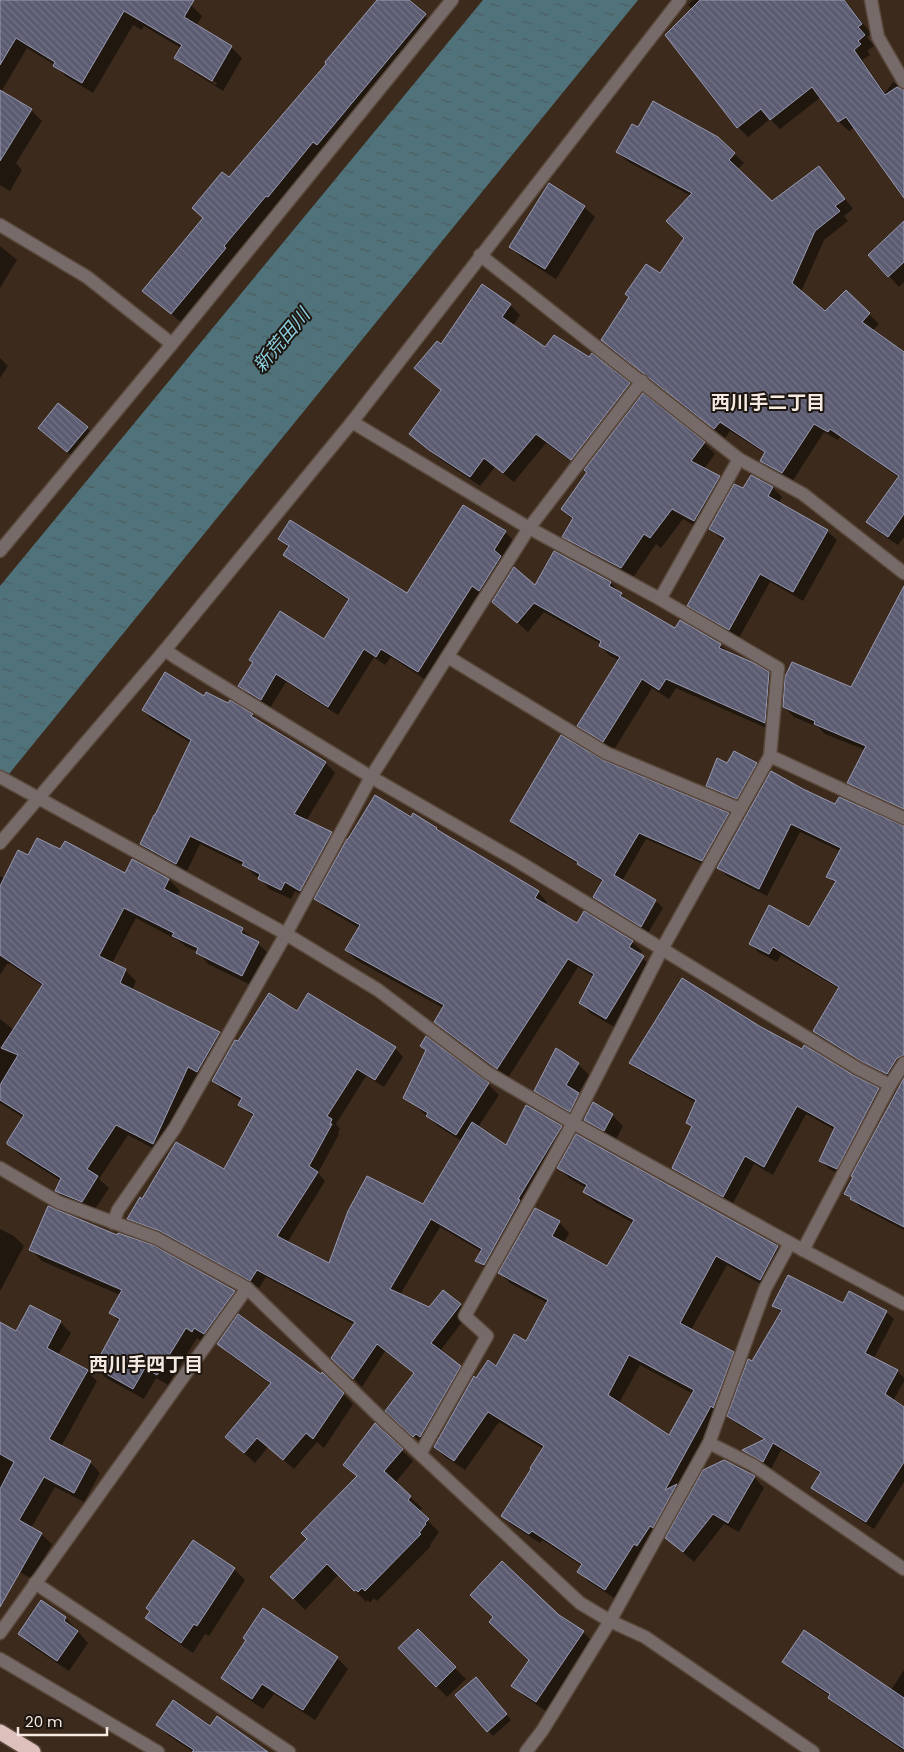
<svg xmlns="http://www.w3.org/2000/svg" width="904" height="1752" viewBox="0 0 904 1752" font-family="Poppins,'Noto Sans JP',sans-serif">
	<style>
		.water { fill: url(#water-ripples) }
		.shadow { fill: #0007; fill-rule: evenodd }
		.building { fill: url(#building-back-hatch); stroke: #999ab2; fill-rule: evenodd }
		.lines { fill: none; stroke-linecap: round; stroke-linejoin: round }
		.street-casing { stroke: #5a493c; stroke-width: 15 }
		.highway-casing { stroke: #5a493c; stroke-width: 18 }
		.street { stroke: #776b6a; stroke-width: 12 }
		.highway { stroke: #ddbfbc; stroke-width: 15 }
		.labels { text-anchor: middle; stroke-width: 4; stroke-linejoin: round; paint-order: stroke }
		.water-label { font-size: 19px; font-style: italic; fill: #8acdde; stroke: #1d150f }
		.neighbourhood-label { font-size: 19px; font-weight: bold; fill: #f5e9e1; stroke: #1d150f }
	</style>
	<defs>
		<pattern id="water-ripples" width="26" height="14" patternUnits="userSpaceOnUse" patternTransform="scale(1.25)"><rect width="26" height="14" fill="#50737b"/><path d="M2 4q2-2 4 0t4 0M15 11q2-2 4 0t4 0" fill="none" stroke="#4d5c60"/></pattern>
		<pattern id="building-back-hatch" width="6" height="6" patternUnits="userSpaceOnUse" patternTransform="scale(1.25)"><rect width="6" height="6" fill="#5b5c72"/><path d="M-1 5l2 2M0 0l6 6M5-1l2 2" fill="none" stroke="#737386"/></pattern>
	</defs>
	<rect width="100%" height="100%" fill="#3c2b1d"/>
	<path class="water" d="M483 0H638L0 785V586Z"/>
	<g class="shadow">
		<path d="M0 0H183L191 5 202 16 196 26 231 47 242 58 223 91 187 68 176 58 181 48 144 26 142 30 133 25 93 93 65 76 55 65 27 48 1 92 31 110 42 121 16 163 22 170 10 191 0 185ZM187 64 217 83 216 85 187 67Z"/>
		<path d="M379 0H407L436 26 234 258 236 260 183 324 144 290 204 218 229 179 328 64Z"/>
		<path d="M693 0H845L871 34 867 37 874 46 867 51 870 55 862 60 885 93 893 82 904 90V136L855 127 849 131 839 122 821 97 780 129 770 119 748 137 738 127 692 9 688 5Z"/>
		<path d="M639 129 718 138 744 163 737 170 772 203 819 167 828 177 853 209 844 216 848 221 824 240 801 292 825 312 846 291 879 324 872 331 904 354V481L840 437 838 440 824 432 792 482 771 470 761 461 766 454 730 431 725 438 612 349 602 339 660 275 685 238 691 196 627 161 617 152Z"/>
		<path d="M584 207 595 217 556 279 521 257 511 247Z"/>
		<path d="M904 223V282L899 287 889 276Z"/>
		<path d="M0 246 17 260 0 288Z"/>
		<path d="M482 286 510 305 520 315 513 326 545 349 589 359 628 384 569 460 546 443 514 482 495 467 480 486 440 459 410 434 442 391 416 368 442 346Z"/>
		<path d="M0 358 8 366 0 378Z"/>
		<path d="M630 385 639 394 581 469 571 462Z"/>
		<path d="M39 428H87L98 439 79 462Z"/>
		<path d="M704 443 715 454 704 469 719 477 730 488 706 532 683 519 661 548 656 544 632 579 574 547 564 536 573 520 562 509Z"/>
		<path d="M752 477 773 488 782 497 778 503 827 531 837 540 803 601 770 582 739 638 698 615 689 605 724 541 710 529 743 490Z"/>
		<path d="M904 489V537L898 545 877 531 868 522Z"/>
		<path d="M505 532 514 541 427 681 391 657 385 665 374 657 338 715 286 682 270 708 249 695 240 686 325 640 349 601 294 564 285 555 289 548 279 539 407 595Z"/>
		<path d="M555 553 611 583 630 604 676 630 720 645 729 653 769 673 779 684 775 732 676 688 669 699 652 688 613 751 589 736 578 726 619 660 610 656 600 646 601 644 544 612 528 632 493 602 535 587Z"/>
		<path d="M904 594V771L886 805 858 792 848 782 865 750 825 734 818 727 794 717 784 707 851 689Z"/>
		<path d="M204 698 252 715 260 723 326 763 335 773 306 821 331 833 341 843 310 900 295 891 291 899 269 889 260 878 254 875 246 867 200 844 186 873 151 854 141 844 156 817 191 743 153 720 143 710Z"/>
		<path d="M602 762 728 814 735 821 710 867 646 839 622 881 656 901 663 908 648 933 601 904 594 897 603 882 586 871 578 864 518 828 511 821Z"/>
		<path d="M728 764H756L761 770 742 803 712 791 707 786Z"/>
		<path d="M771 773 836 806 904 830V1071L896 1082 871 1069 823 1040 814 1031 840 989 781 955 777 962 758 952 750 943 809 929 836 884 828 877 840 851 800 832 767 896 727 876 718 867Z"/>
		<path d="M411 819 436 829 441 833 538 892 547 902 545 905 577 925 632 942 642 951 639 955 652 967 616 1028 590 1013 581 1003 594 977 578 967 508 1078 445 1031 435 1022 443 1008 356 960 346 950 359 928 325 908 316 899Z"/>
		<path d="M61 851 125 874 132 860 169 880 180 891 177 897 242 929 269 954 253 986 208 964 198 952 185 946 179 941 136 918 112 963 125 970 136 981 132 990 220 1033 231 1044 209 1083 199 1077 164 1154 128 1135 99 1179 109 1188 93 1212 67 1202 56 1191 61 1181 20 1155 9 1144 24 1118 0 1103V1019L14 1030 43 986 10 964H7L0 975V876L5 879 29 857Z"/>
		<path d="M297 1013 395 1048 403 1057 384 1087 366 1076 336 1124 340 1129 338 1132 339 1134 318 1173 325 1181 287 1243 329 1265 423 1206 462 1141 439 1127 405 1097 427 1052 421 1046 488 1084 499 1095 478 1127 506 1147 561 1127 570 1135 485 1269 477 1260 482 1252 440 1227 400 1295 430 1309 460 1305 469 1313 440 1351 468 1375 423 1444 395 1419 415 1374 385 1351 362 1387 333 1358 355 1325 266 1277 259 1288 170 1239 136 1227 128 1218 142 1200 224 1171 254 1117 240 1105 242 1101 221 1089 213 1080 239 1043Z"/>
		<path d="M760 1028 878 1089 887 1098 845 1177 829 1169 820 1160 835 1130 806 1114 773 1175 754 1164 732 1205 682 1177 674 1168 693 1128 687 1123 696 1103 640 1071 631 1063Z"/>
		<path d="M578 1064 589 1075 578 1094 589 1105 581 1122 546 1101 535 1090Z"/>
		<path d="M904 1081V1230L860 1207 846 1193Z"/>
		<path d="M612 1115 623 1126 615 1141 596 1130 585 1119Z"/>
		<path d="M558 1168 777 1247 788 1257 770 1289 727 1265 691 1330 733 1353 743 1363 724 1417 616 1599 589 1582 579 1572 582 1566 542 1540 540 1543 513 1526 503 1516 544 1449 499 1422 465 1470 445 1457 435 1446 476 1380 496 1367 526 1343 547 1303 510 1283 500 1273 559 1222 569 1233 563 1244 607 1267 633 1223 595 1202 584 1192 586 1188 569 1178ZM640 1365 693 1394 670 1437 619 1403Z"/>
		<path d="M0 1229 14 1236 24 1246 0 1291Z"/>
		<path d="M31 1250 234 1292 245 1302 236 1315 321 1376 322 1374 353 1404 324 1448 317 1442 294 1469 268 1447 255 1463 237 1447 272 1385 229 1354 217 1342 215 1344 206 1338 203 1342 197 1338 168 1385 156 1378 144 1399 106 1378 95 1367 120 1322 111 1313 120 1295 42 1261Z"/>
		<path d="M774 1305H843L886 1312 894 1319 874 1358 897 1371 904 1378V1381L893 1401 904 1409V1482L874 1529 821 1495 813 1487 822 1474 781 1450 771 1469 752 1458 744 1451 765 1440 737 1424 729 1416 752 1363 781 1313Z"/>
		<path d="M60 1322 71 1333 58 1355 87 1371 97 1381 61 1447 90 1462 100 1473 84 1502 55 1487 31 1528 41 1534 52 1544 32 1579 0 1561V1323L17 1332Z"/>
		<path d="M375 1425 413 1461 395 1483 422 1508 419 1512 439 1532 430 1545 431 1546 377 1601 374 1598 370 1603 368 1600 366 1602 339 1574 305 1610 272 1577 309 1539 358 1477 345 1465Z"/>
		<path d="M754 1477 764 1488 739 1532 724 1524 694 1562 667 1538Z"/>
		<path d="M234 1569 245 1580 209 1636 205 1634 193 1653 157 1629 146 1618Z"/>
		<path d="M41 1602 66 1618 88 1643 69 1671 30 1645 19 1634Z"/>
		<path d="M559 1616 583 1632 594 1643 547 1712 524 1696 513 1685Z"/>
		<path d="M418 1631 466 1679 447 1697 400 1648Z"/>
		<path d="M337 1658 348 1669 315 1720 274 1694 263 1709 233 1689 222 1678Z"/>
		<path d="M784 1662 891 1690 904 1670V1751L839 1707 829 1698 830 1696 793 1671Z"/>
		<path d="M481 1684 511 1720 493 1736 488 1731Z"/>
		<path d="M158 1725 210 1728 266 1752H193L168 1735Z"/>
	</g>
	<g class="building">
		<path d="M0 0H194L184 17 232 46 212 81 174 58 182 45 124 11 82 83 53 66 55 62 16 38 0 65Z"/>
		<path d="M377 0H409L426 14 317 145 313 142 268 197 266 196 224 246 226 248 171 314 142 291 203 218 192 208 222 172 229 177 326 64 325 62Z"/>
		<path d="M700 0H844L862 24 858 27 865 35 858 41 861 44 854 50 885 95 897 87 904 90V198L846 117 838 122 812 87 770 120 761 109 737 128 665 35Z"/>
		<path d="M0 90 32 109 0 161Z"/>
		<path d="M653 101 718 137 735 153 729 160 772 201 819 166 845 199 835 206 840 211 815 231 792 283 825 311 846 290 870 313 862 322 904 352V514L888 537 866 522 899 476 830 429 828 432 814 424 782 473 760 461 765 452 720 422 714 429 601 340 629 297 625 294 646 264 660 273 684 238 666 221 692 193 616 152 632 124 638 127Z"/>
		<path d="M549 183 585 206 545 269 509 247Z"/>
		<path d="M904 221V262L888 277 868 255Z"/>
		<path d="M482 284 511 304 502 317 545 347 554 335 589 357 592 353 630 383 571 460 536 434 503 473 484 458 470 477 429 450 409 434 441 390 414 368 437 341 441 344Z"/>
		<path d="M643 393 705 442 691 461 720 476 694 521 672 509 650 538 644 534 621 568 562 537 573 518 561 509 587 472 584 470Z"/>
		<path d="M58 403 88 427 67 452 38 428Z"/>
		<path d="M751 475 773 487 768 496 828 530 793 592 760 574 729 630 687 606 725 538 709 529 734 484 743 488Z"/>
		<path d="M463 505 506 531 494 550 501 556 479 591 472 586 418 672 381 649 376 657 364 649 328 707 276 674 261 700 238 686 253 662 249 660 280 611 324 639 349 599 283 555 289 546 278 539 290 520 407 593Z"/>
		<path d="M554 551 611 582 609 586 622 593 620 596 675 628 680 620 721 644 719 648 754 663 769 672 765 723 666 679 659 690 642 679 603 742 577 726 620 657 599 646 601 641 534 603 517 623 492 602 514 567 535 585Z"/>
		<path d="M904 586V809L847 783 866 746 814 724 815 721 783 707 785 677 792 662 851 687Z"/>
		<path d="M165 672 204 696 206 692 228 703 230 700 253 714 251 716 326 762 294 814 332 832 300 891 285 882 281 890 258 879 260 874 242 865 244 862 190 836 176 864 140 844 154 815H155L191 740 142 710Z"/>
		<path d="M561 735 603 760 729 813 702 861 639 833 614 875 656 900 641 927 593 897 603 880 577 864 578 862 510 821Z"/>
		<path d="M734 751 757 763 737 799 706 786 717 758 727 763Z"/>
		<path d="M771 771 803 789 835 804 839 797 904 826V1055L897 1058 887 1074 861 1061 813 1031 839 987 773 947 769 954 749 944 769 905 809 927 836 881 826 877 841 848 791 824 759 889 717 868Z"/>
		<path d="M375 795 411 817 413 813 437 828 436 829 539 891 535 898 577 923 584 911 633 941 629 947 644 956 606 1019 579 1003 594 974 568 959 497 1069 434 1022 444 1005 345 950 360 925 314 899 347 839H348Z"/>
		<path d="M37 838 60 849 65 841 125 873 132 859 169 879 164 889 243 928 241 933 259 942 242 976 196 953 198 948 172 936 174 933 124 908 99 956 126 969 120 983 220 1032 197 1072 188 1067 153 1144 116 1125 87 1169 98 1176 82 1202 55 1191 61 1178 7 1144V1142L24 1115 0 1100V1085L18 1055 1 1048 43 984 0 955V886L18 850 28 855Z"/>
		<path d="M682 978 761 1027 802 1049 804 1045 853 1075 879 1088 837 1169 819 1161 835 1127 797 1106 764 1167 745 1156 723 1197 672 1168 692 1126 686 1123 696 1100 629 1063Z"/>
		<path d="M269 993 297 1011 308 993 396 1047 375 1080 357 1069 327 1116 332 1119 330 1124H332L309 1166 318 1172 277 1236 329 1263 348 1211 367 1176 423 1204 472 1122 506 1145 526 1105 562 1126 518 1199 520 1200 484 1265 475 1261 482 1249 431 1219 390 1289 429 1307 443 1290 461 1304 431 1343 461 1366 420 1437 416 1434 413 1437 385 1411 414 1373 377 1344 353 1379 331 1358 355 1322 257 1270 250 1281 160 1231 127 1219 140 1197 142 1199 176 1142 224 1169 254 1114 238 1105 242 1098 212 1081 235 1040 238 1041Z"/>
		<path d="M426 1036 489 1083 456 1135 426 1116 428 1113 403 1098 426 1050 420 1046Z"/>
		<path d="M556 1048 579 1063 566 1085 579 1093 570 1112 534 1091Z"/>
		<path d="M904 1078V1227L850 1199 851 1197 844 1194 853 1177 851 1176Z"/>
		<path d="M593 1102 613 1114 604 1131 584 1120Z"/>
		<path d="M576 1134 778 1246 760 1280 716 1256 680 1323 734 1352 713 1408 711 1406 665 1490 677 1484 653 1528 650 1526 637 1546 634 1544 605 1590 577 1572 582 1564 532 1531 529 1534 501 1516 531 1469 530 1468 544 1446 488 1412 454 1461 434 1447 474 1376 476 1378 488 1360 496 1366 514 1334 526 1341 548 1300 498 1273 535 1208 560 1221 552 1236 607 1266 634 1220 583 1192 587 1185 557 1168ZM629 1355 694 1390 669 1435 608 1395Z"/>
		<path d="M48 1206 117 1235 118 1233 153 1245 235 1291 204 1334 194 1328 192 1332 186 1328 157 1375 145 1368 133 1389 94 1367 120 1319 109 1313 122 1290 29 1250Z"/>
		<path d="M788 1275 843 1303 849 1291 887 1311 865 1353 898 1370 885 1394 904 1407V1462L866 1522 811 1488 821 1472 773 1443 763 1462 742 1450 765 1439 727 1416 748 1359 752 1361 782 1310 772 1306Z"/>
		<path d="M30 1305 61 1321 47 1348 88 1370 49 1439 91 1461 74 1493 44 1477 19 1520 42 1533 0 1607V1489L14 1462 0 1454V1322L16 1331Z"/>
		<path d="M238 1314 321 1374 322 1372 344 1393 313 1439 306 1433 283 1460 257 1438 244 1453 225 1437 271 1383 217 1344Z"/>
		<path d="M375 1423 403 1449 384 1471 411 1496 408 1500 429 1519 425 1523 426 1524 419 1533 421 1534 365 1591 362 1588 358 1592 356 1590 354 1591 327 1564 293 1599 270 1577 307 1539 301 1533 357 1476 343 1465Z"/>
		<path d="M724 1460 755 1476 728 1523 713 1514 683 1552 665 1538 703 1470Z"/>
		<path d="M193 1540 235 1568 197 1626 194 1624 181 1643 145 1618 150 1611 146 1608Z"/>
		<path d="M502 1561 559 1615 584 1631 536 1702 511 1686 529 1660 489 1622 493 1617 470 1595Z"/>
		<path d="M41 1600 66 1617 64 1621 78 1631 57 1661 18 1634Z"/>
		<path d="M263 1608 338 1657 303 1710 262 1684 252 1699 221 1678 246 1640 243 1638Z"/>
		<path d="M418 1629 456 1667 436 1687 398 1648Z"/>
		<path d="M804 1630 904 1698V1749L828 1698 830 1694 782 1662Z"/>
		<path d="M476 1677 507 1714 487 1732 455 1695Z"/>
		<path d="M173 1700 210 1726 217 1716 268 1752H192L194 1750 156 1725Z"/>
	</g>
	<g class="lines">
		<defs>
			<g id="street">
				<path d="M871 0 878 37 904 82"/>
				<path d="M0 225 87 277 172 344"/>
				<path d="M480 255 739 459 803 494 904 573"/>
				<path d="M352 422 529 528 660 599 739 459"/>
				<path d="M0 551 172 344 452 0"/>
				<path d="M165 650 178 659 371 777 519 862 662 949 857 1068 890 1085"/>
				<path d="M448 657 606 753 740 809"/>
				<path d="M770 756 904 818"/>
				<path d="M0 777 286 934 378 990 488 1073 573 1123 790 1243 904 1304"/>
				<path d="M0 843 165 650 352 422 680 0"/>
				<path d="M0 1168 58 1202 156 1238 247 1288 378 1415 580 1603 610 1621 645 1637 813 1752"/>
				<path d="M113 1223 118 1210 175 1128 286 934 371 777 529 528 642 381"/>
				<path d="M803 1250 890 1085 904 1063"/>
				<path d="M709 1443 753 1465 904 1569"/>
				<path d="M420 1454 487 1336 465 1316 573 1123 662 949 770 756 778 668 660 599"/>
				<path d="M35 1583 289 1752"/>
				<path d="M0 1633 247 1288"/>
				<path d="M0 1659 158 1752"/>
				<path d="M526 1752 542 1731 610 1621 709 1443 765 1289 790 1243"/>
			</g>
			<path id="highway" d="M0 1732 33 1752"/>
		</defs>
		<use href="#street" class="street-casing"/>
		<use href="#highway" class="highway-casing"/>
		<use href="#street" class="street"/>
		<use href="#highway" class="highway"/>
	</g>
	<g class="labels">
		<g class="water-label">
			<text transform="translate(281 340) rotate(-50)" y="7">新荒田川</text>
		</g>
		<g class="neighbourhood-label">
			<text x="768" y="409">西川手二丁目</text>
			<text x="146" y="1371">西川手四丁目</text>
		</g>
	</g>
	<path d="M18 1727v8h89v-8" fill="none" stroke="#f5e9e1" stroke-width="2.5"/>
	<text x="25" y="1727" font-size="15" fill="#f5e9e1" stroke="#1d150f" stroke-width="4" paint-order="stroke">20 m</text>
</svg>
